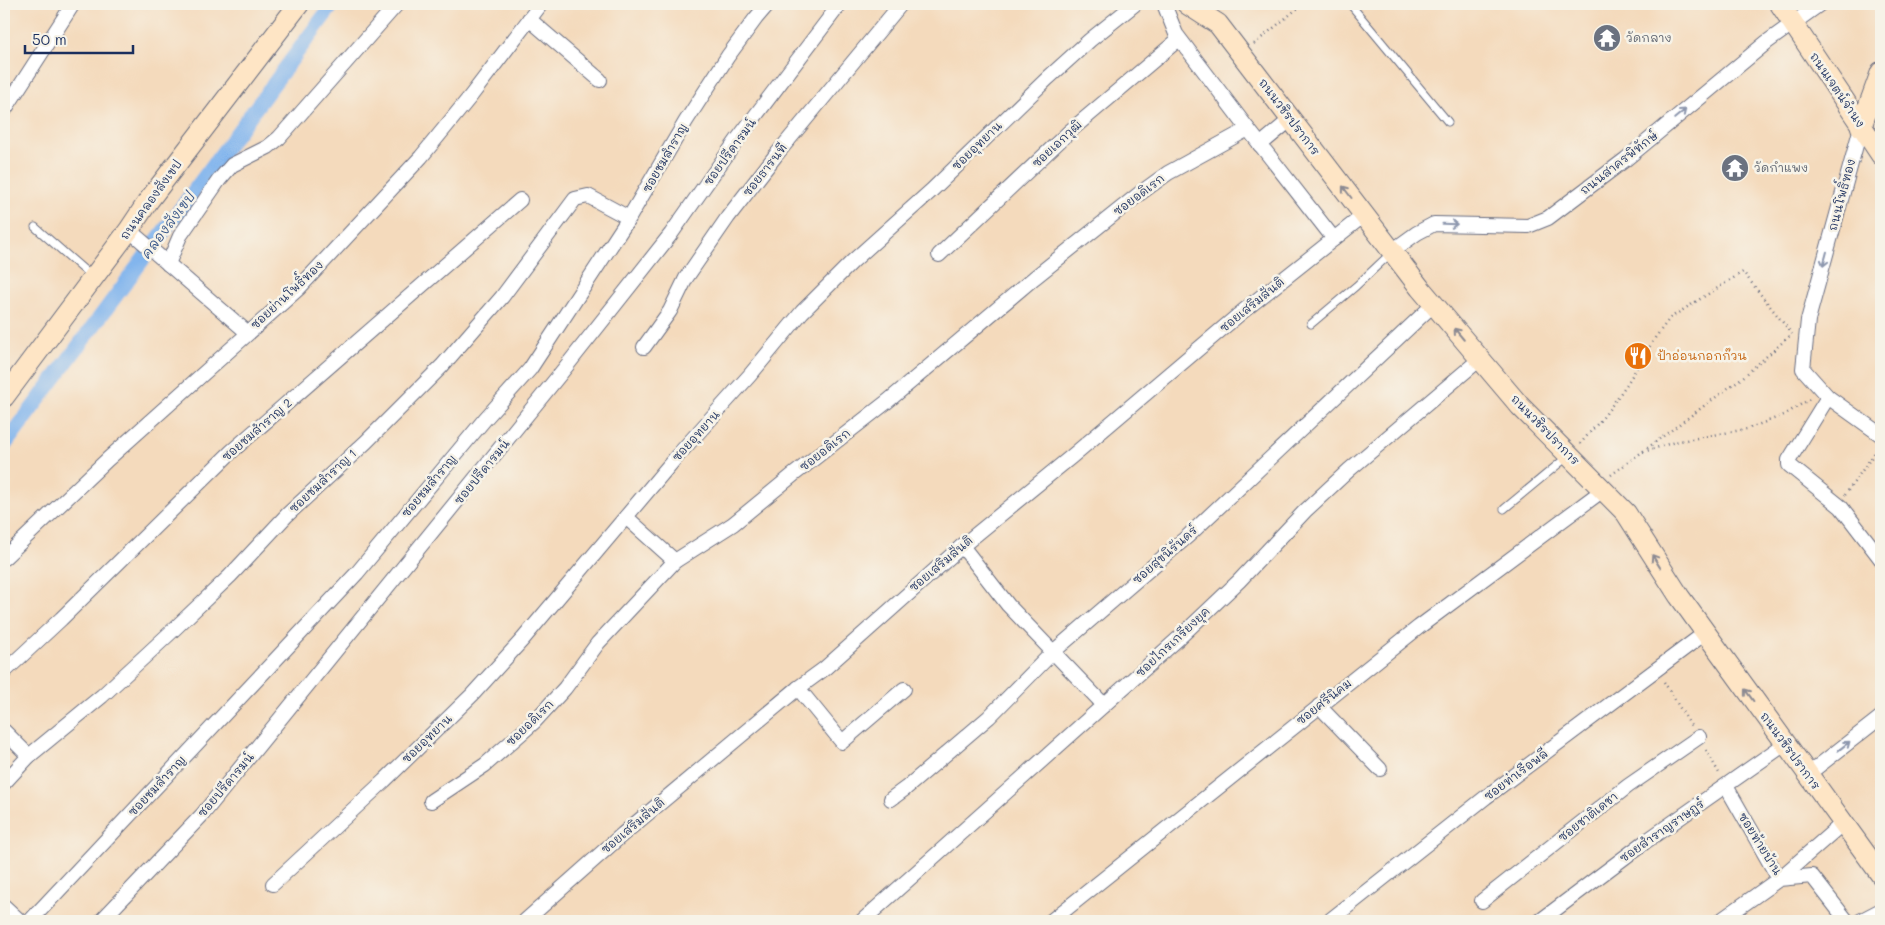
<svg xmlns="http://www.w3.org/2000/svg" width="1885" height="925" viewBox="0 0 1885 925" font-family="Mali,'Playpen Sans Thai',sans-serif">
	<style>
		.lines { fill: none; stroke-linecap: round; stroke-linejoin: round }
		.canal { stroke: #7fb3ed; stroke-width: 15 }
		.lane-casing { stroke: #676b7f; stroke-width: 9 }
		.street-casing { stroke: #676b7f; stroke-width: 16 }
		.secondary-casing { stroke: #676b7f; stroke-width: 22 }
		.path { stroke: #676b7f; stroke-width: 2.5; stroke-dasharray: 1 4; stroke-linecap: butt }
		.lane { stroke: #fff; stroke-width: 7 }
		.street { stroke: #fff; stroke-width: 14 }
		.secondary { stroke: #fee5c5; stroke-width: 20 }
		.oneway { stroke: #8d97ae }
		.oneway2 { stroke: #8c8a92 }
		.labels { text-anchor: middle; stroke-width: 5; stroke-linejoin: round; paint-order: stroke }
		.worship-label { font-size: 12px; fill: #5b616d; stroke: #f7f3e8; text-anchor: start }
		.street-label { font-size: 12px; fill: #1b2f5e; stroke: #f7f3e8 }
		.food-label { font-size: 12px; fill: #c56008; stroke: #f7f3e8; text-anchor: start }
		.water-label { font-size: 14px; font-style: italic; fill: #395789; stroke: #f7f3e8 }
	</style>
	<rect width="100%" height="100%" fill="#f7f3e8"/>
	<filter id="ink" filterUnits="userSpaceOnUse"><feTurbulence type="fractalNoise" baseFrequency=".02" numOctaves="2"/><feDisplacementMap in="SourceGraphic" scale="10" xChannelSelector="R" yChannelSelector="G"/><feConvolveMatrix kernelMatrix="1 2 1 2 8 2 1 2 1" color-interpolation-filters="sRGB"/></filter>
	<filter id="wash" filterUnits="userSpaceOnUse"><feTurbulence type="fractalNoise" baseFrequency=".0096" numOctaves="4" result="noise"/><feDisplacementMap in="SourceGraphic" scale="20" xChannelSelector="R" yChannelSelector="G"/><feGaussianBlur stdDeviation="1.12" result="paint"/><feColorMatrix in="noise" values="0 0 0 0 0 0 0 0 0 0 0 0 0 0 0 0 0 1.4 0 .05"/><feComposite in="paint" operator="in"/></filter>
	<g filter="url(#wash)">
		<rect width="100%" height="100%" fill="#f4dabc"/>
		<g class="lines">
			<path class="canal" d="M4 446 333 4"/>
		</g>
	</g>
	<g filter="url(#ink)">
		<g class="lines">
			<defs>
				<g id="lane">
					<path d="M1350 4 1448 122"/>
					<path d="M35 227 91 276"/>
					<path d="M1311 324 1356 286 1391 253"/>
					<path d="M1504 509 1567 457"/>
				</g>
				<g id="street">
					<path d="M1164 4 1176 34 1248 129 1334 239"/>
					<path d="M529 19 600 80"/>
					<path d="M4 111 73 4"/>
					<path d="M1861 127 1808 320 1803 369 1828 397 1881 435"/>
					<path d="M1260 145 1291 119"/>
					<path d="M129 230 248 333"/>
					<path d="M1392 251 1417 233 1434 224 1528 226 1548 218 1626 159 1767 42 1820 4"/>
					<path d="M939 255 1070 131 1179 39"/>
					<path d="M168 264 180 236 219 180 232 165 268 147 279 138 397 4"/>
					<path d="M644 347 670 311 686 278 728 217 776 155 901 4"/>
					<path d="M1828 397 1789 460V465L1841 507 1881 559"/>
					<path d="M626 517 675 561"/>
					<path d="M962 546 1008 605 1104 705"/>
					<path d="M4 558 108 459 299 288 421 157 470 97 541 4"/>
					<path d="M4 672 61 619 232 451 520 200"/>
					<path d="M798 688 842 742 904 689"/>
					<path d="M1319 706 1380 769"/>
					<path d="M4 731 29 756"/>
					<path d="M1807 775 1881 717"/>
					<path d="M4 783 29 756 102 696 169 634 230 576 287 515 366 442 442 366 502 297 575 199 588 196 629 218"/>
					<path d="M1726 786 1779 879 1812 876 1847 921"/>
					<path d="M891 799 906 788 989 717 1053 652 1188 536 1434 304"/>
					<path d="M431 801 485 765 534 722 565 688 598 643 675 561 733 524 793 475 888 401 1034 278 1139 194 1168 173 1248 129"/>
					<path d="M273 884 384 781 472 695 523 639 678 455 750 375 802 312 853 261 931 191 1048 78 1090 40 1135 4"/>
					<path d="M1482 901 1628 786 1699 737"/>
					<path d="M4 906 20 921"/>
					<path d="M30 921 357 573 485 419 530 369 629 218 686 121 728 56 756 18 768 4"/>
					<path d="M101 921 202 815 561 373 671 234 737 140 840 4"/>
					<path d="M525 921 623 834 798 688 824 669 962 546 1071 457 1242 312 1364 215"/>
					<path d="M862 921 1179 638 1239 581 1305 511 1349 470 1480 359"/>
					<path d="M1051 921 1419 627 1603 490"/>
					<path d="M1329 921 1486 797 1705 633"/>
					<path d="M1540 921 1645 842 1785 744"/>
					<path d="M1720 921 1779 879 1843 823"/>
					<path d="M1860 921 1881 910"/>
				</g>
				<g id="secondary">
					<path d="M1187 4 1218 24 1420 288 1520 406 1626 513 1679 596 1881 875"/>
					<path d="M1780 4 1881 155"/>
					<path d="M1861 127 1881 72"/>
					<path d="M4 397 129 230 149 200 299 4"/>
				</g>
			</defs>
			<use href="#lane" class="lane-casing"/>
			<use href="#street" class="street-casing"/>
			<use href="#secondary" class="secondary-casing"/>
			<g class="path">
				<path d="M1254 44 1303 4"/>
				<path d="M1580 444 1605 415 1627 384 1655 338 1670 318 1743 272 1792 334"/>
				<path d="M1643 452 1675 442 1747 429 1784 415 1810 399"/>
				<path d="M1611 475 1743 377 1792 334"/>
				<path d="M1845 495 1878 448"/>
				<path d="M1664 682 1691 726"/>
				<path d="M1706 750 1719 773"/>
			</g>
			<use href="#lane" class="lane"/>
			<use href="#street" class="street"/>
			<use href="#secondary" class="secondary"/>
		</g>
		<defs><path id="oneway-shaft" d="M-6 0H5M1.5-3L5.5 0L1.5 3" fill="none" stroke-width="1.6" stroke-linecap="round" stroke-linejoin="round" transform="scale(1.25)"/></defs>
		<g class="oneway">
			<use href="#oneway-shaft" transform="translate(1680 114) rotate(-40)"/>
			<use href="#oneway-shaft" transform="translate(1450 224) rotate(2)"/>
			<use href="#oneway-shaft" transform="translate(1825 259) rotate(105)"/>
			<use href="#oneway-shaft" transform="translate(1844 746) rotate(-38)"/>
		</g>
		<g class="oneway2">
			<use href="#oneway-shaft" transform="translate(1347 192) rotate(-127)"/>
			<use href="#oneway-shaft" transform="translate(1459 334) rotate(-130)"/>
			<use href="#oneway-shaft" transform="translate(1656 561) rotate(-122)"/>
			<use href="#oneway-shaft" transform="translate(1749 695) rotate(-126)"/>
		</g>
	</g>
	<defs>
		<symbol id="temple-disc" viewBox="-11 -11 22 22"><circle r="9.5" fill="#6b7280" stroke="#f7f3e8"/><path d="M0-6L5-2H3V0L6.5 2.5H4V6H1.5V3h-3V6H-4V2.5H-6.5L-3 0V-2H-5Z" fill="#fff"/></symbol>
		<symbol id="restaurant-disc" viewBox="-11 -11 22 22"><circle r="9.5" fill="#e8710a" stroke="#f7f3e8"/><path d="M-5-6h1v4h1v-4h1v4h1v-4h1v5L-1.5 .5V6h-2V.5L-5-1ZM5-6V6H3V1.5H1.5Q1.5-4 5-6Z" fill="#fff"/></symbol>
	</defs>
	<g fill-rule="evenodd">
		<use href="#temple-disc" x="1591" y="22" width="32" height="32"/>
		<use href="#temple-disc" x="1719" y="152" width="32" height="32"/>
		<use href="#restaurant-disc" x="1622" y="340" width="32" height="32"/>
	</g>
	<g class="labels">
		<g class="worship-label">
			<text x="1626" y="42">วัดกลาง</text>
			<text x="1754" y="172">วัดกำแพง</text>
		</g>
		<g class="street-label">
			<text transform="translate(1837 90) rotate(56)" y="4">ถนนเจตน์จำนง</text>
			<text transform="translate(1289 117) rotate(53)" y="4">ถนนวชิรปราการ</text>
			<text transform="translate(1057 144) rotate(-43)" y="4">ซอยเอกวุฒิ</text>
			<text transform="translate(977 146) rotate(-44)" y="4">ซอยอุทยาน</text>
			<text transform="translate(730 152) rotate(-54)" y="4">ซอยปรีดารมน์</text>
			<text transform="translate(665 158) rotate(-60)" y="4">ซอยชมสำราญ</text>
			<text transform="translate(1619 163) rotate(-38)" y="4">ถนนสาครพิทักษ์</text>
			<text transform="translate(765 170) rotate(-52)" y="4">ซอยธารนที</text>
			<text transform="translate(1139 195) rotate(-37)" y="4">ซอยอดิเรก</text>
			<text transform="translate(1842 195) rotate(-75)" y="4">ถนนโพธิ์ทอง</text>
			<text transform="translate(151 200) rotate(-54)" y="4">ถนนคลองสังเขป</text>
			<text transform="translate(287 295) rotate(-43)" y="4">ซอยย่านโพธิ์ทอง</text>
			<text transform="translate(1252 305) rotate(-39)" y="4">ซอยเสริมสันติ</text>
			<text transform="translate(257 430) rotate(-41)" y="4">ซอยชมสำราญ 2</text>
			<text transform="translate(1545 430) rotate(46)" y="4">ถนนวชิรปราการ</text>
			<text transform="translate(696 436) rotate(-48)" y="4">ซอยอุทยาน</text>
			<text transform="translate(825 450) rotate(-38)" y="4">ซอยอดิเรก</text>
			<text transform="translate(482 472) rotate(-51)" y="4">ซอยปรีดารมน์</text>
			<text transform="translate(323 481) rotate(-43)" y="4">ซอยชมสำราญ 1</text>
			<text transform="translate(429 486) rotate(-50)" y="4">ซอยชมสำราญ</text>
			<text transform="translate(1165 555) rotate(-41)" y="4">ซอยสุขนิรันดร์</text>
			<text transform="translate(941 564) rotate(-40)" y="4">ซอยเสริมสันติ</text>
			<text transform="translate(1173 642) rotate(-43)" y="4">ซอยไกรเกรียงยุค</text>
			<text transform="translate(1324 702) rotate(-38)" y="4">ซอยศรีนิคม</text>
			<text transform="translate(530 723) rotate(-44)" y="4">ซอยอดิเรก</text>
			<text transform="translate(427 739) rotate(-44)" y="4">ซอยอุทยาน</text>
			<text transform="translate(1790 751) rotate(54)" y="4">ถนนวชิรปราการ</text>
			<text transform="translate(1516 775) rotate(-37)" y="4">ซอยท่าเรือพลี</text>
			<text transform="translate(226 785) rotate(-50)" y="4">ซอยปรีดารมน์</text>
			<text transform="translate(157 786) rotate(-47)" y="4">ซอยชมสำราญ</text>
			<text transform="translate(1588 817) rotate(-38)" y="4">ซอยชาติเดชา</text>
			<text transform="translate(633 826) rotate(-40)" y="4">ซอยเสริมสันติ</text>
			<text transform="translate(1662 831) rotate(-35)" y="4">ซอยสำราญราษฎร์</text>
			<text transform="translate(1760 844) rotate(58)" y="4">ซอยท้ายบ้าน</text>
		</g>
		<g class="food-label">
			<text x="1657" y="360">ป้าอ่อนกอกก๊วน</text>
		</g>
		<g class="water-label">
			<text transform="translate(168 225) rotate(-53)" y="5">คลองสังเขป</text>
		</g>
	</g>
	<rect width="1885" height="925" fill="none" stroke="#f7f3e8" stroke-width="20"/>
	<path d="M25 45v8h108v-8" fill="none" stroke="#1b2f5e" stroke-width="2.5"/>
	<text x="32" y="45" font-size="15" fill="#1b2f5e" stroke="#f7f3e8" stroke-width="4" paint-order="stroke">50 m</text>
</svg>
